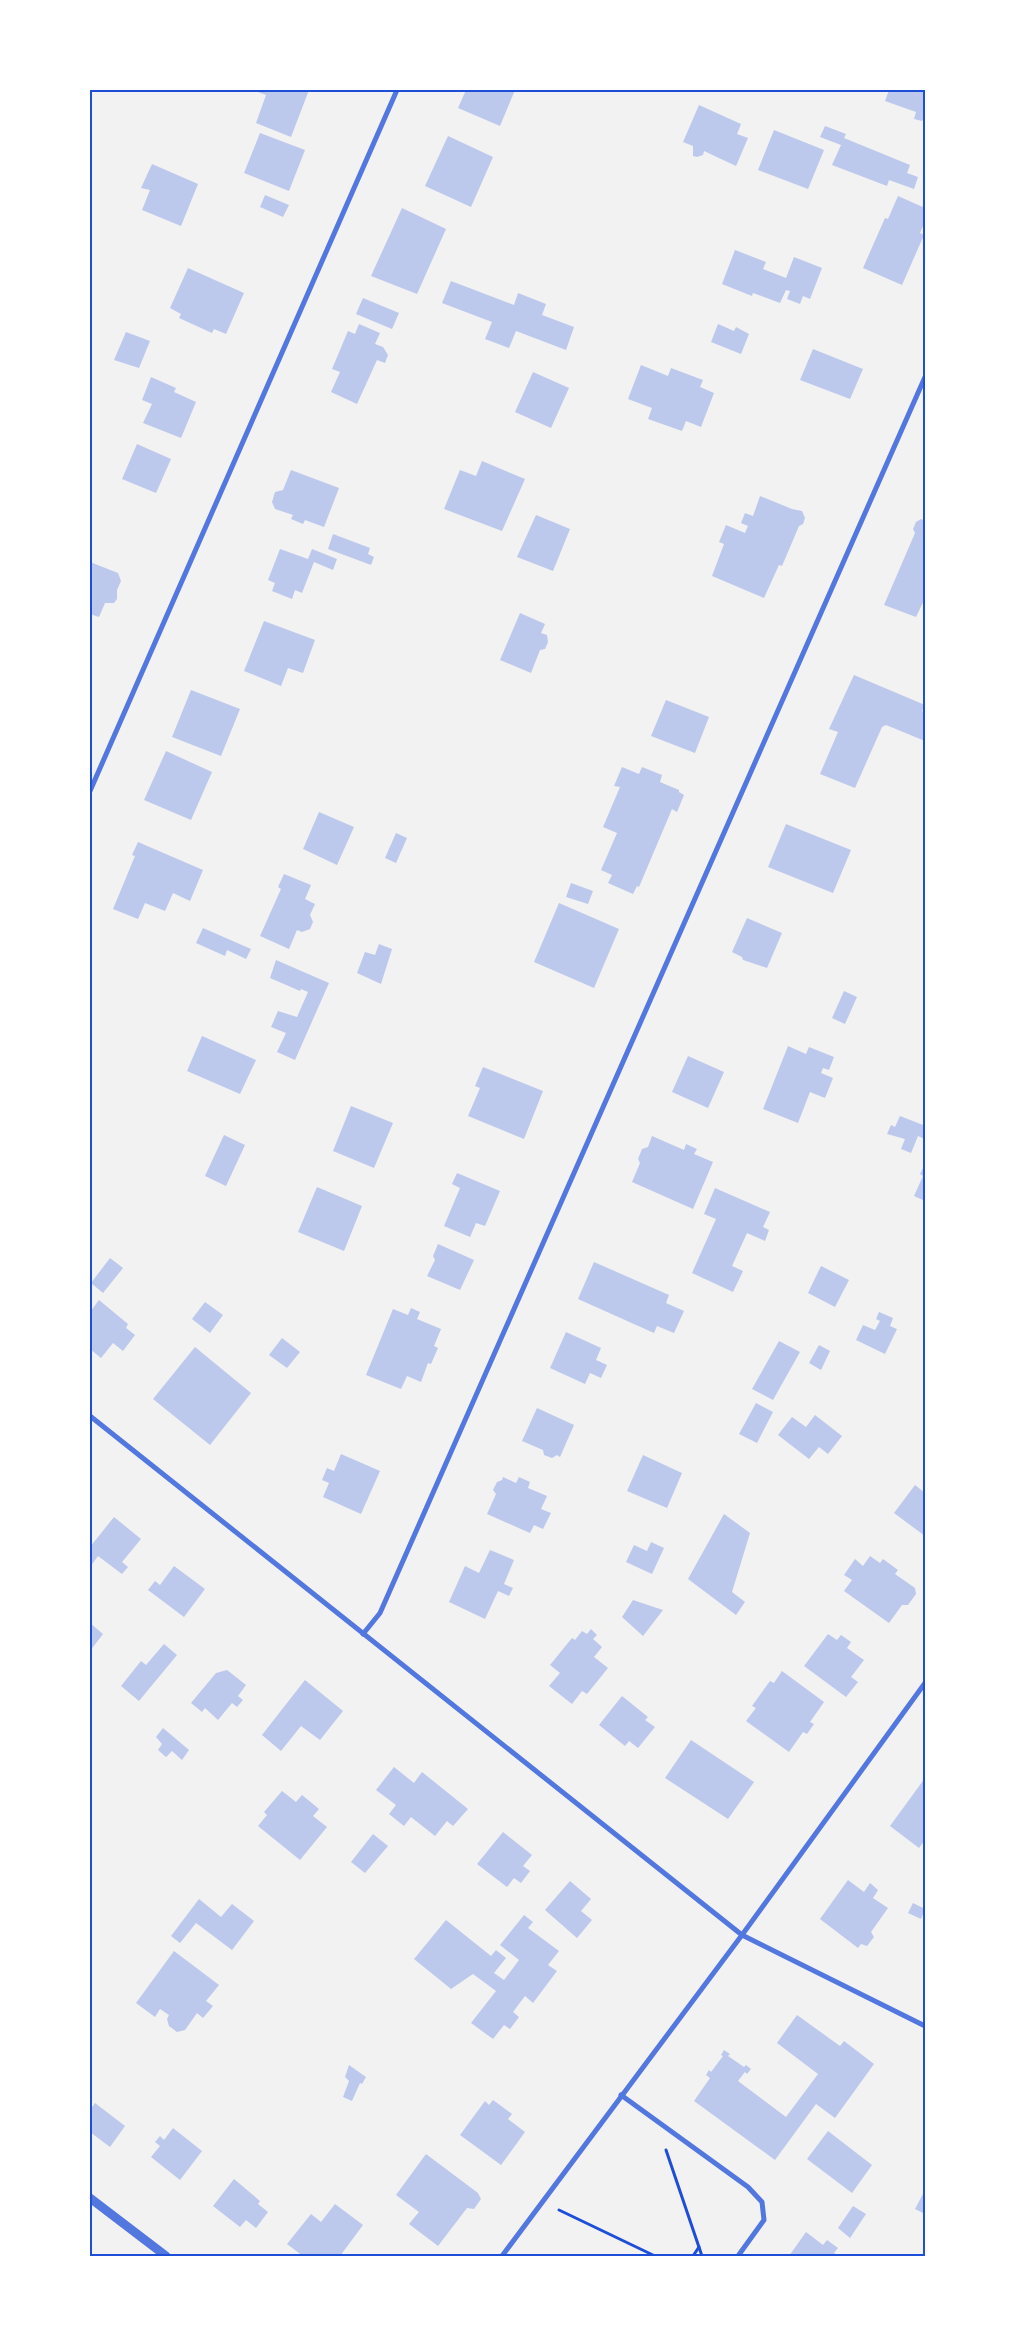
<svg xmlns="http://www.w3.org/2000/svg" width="1015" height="2346" viewBox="0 0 1015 2346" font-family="'Public Sans',sans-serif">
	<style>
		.building { fill: #bdc9ec }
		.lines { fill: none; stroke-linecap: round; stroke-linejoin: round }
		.path { stroke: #1d4ed8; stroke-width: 3 }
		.minor { stroke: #5277de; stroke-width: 5 }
		.tertiary { stroke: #5277de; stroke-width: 9 }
		.neatline { fill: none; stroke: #1d4ed8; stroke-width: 2 }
	</style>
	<rect width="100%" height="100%" fill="#f2f2f2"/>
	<g class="building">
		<path d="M253 90H309L291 137 256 123 266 95Z"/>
		<path d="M466 90H515L500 126 458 108Z"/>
		<path d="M889 90H925V115L922 121 914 119 916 112 885 101Z"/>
		<path d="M699 105 741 124 737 134 748 138 736 166 704 151 703 155 697 157 693 156V146L683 142Z"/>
		<path d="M825 126 846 134 844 138 910 165 907 173 918 177 914 189 889 180 887 186 832 165 841 145 820 137Z"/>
		<path d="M774 130 824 150 808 189 758 170Z"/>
		<path d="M260 133 305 150 289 191 244 173Z"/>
		<path d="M448 136 493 157 471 207 425 186Z"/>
		<path d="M152 164 198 184 181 226 142 210 150 190 141 188Z"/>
		<path d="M265 195 289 205 283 217 260 207Z"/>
		<path d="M898 196 925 208V221L920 233 924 235 902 285 863 268 885 218 888 219Z"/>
		<path d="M402 208 446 229 417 294 371 276Z"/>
		<path d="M735 250 766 262 763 269 786 278 794 257 822 268 810 299 803 296 800 304 787 299 790 291 786 290 780 303 753 293 752 296 722 284Z"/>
		<path d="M188 268 244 293 226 334 214 329 212 333 179 318 181 314 170 308Z"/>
		<path d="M451 281 514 305 518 293 546 304 542 315 574 327 566 350 516 331 509 348 485 339 492 322 442 303Z"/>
		<path d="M363 298 399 313 392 329 356 314Z"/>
		<path d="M359 324 380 333 375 344 383 347 388 355 385 363 377 360 357 404 331 392 340 372 332 369 348 331 355 334Z"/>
		<path d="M718 324 734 331 736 327 749 334 741 354 711 342Z"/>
		<path d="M126 332 150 341 139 368 114 360Z"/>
		<path d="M813 349 863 369 850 399 800 380Z"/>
		<path d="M641 365 668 376 671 368 703 380 700 387 714 393 701 427 686 421 682 431 648 419 652 408 628 399Z"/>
		<path d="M533 372 569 388 551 428 515 412Z"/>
		<path d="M151 377 176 388 174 392 196 402 181 438 143 423 152 404 142 400Z"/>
		<path d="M137 444 171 459 156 493 122 479Z"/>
		<path d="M482 461 525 479 502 531 444 509 460 470 476 476Z"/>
		<path d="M291 470 339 488 324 527 305 520 303 524 291 519 293 515 275 509 272 502 275 492 283 490Z"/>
		<path d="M760 496 792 509 802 511 805 518 803 524 799 526 782 566 779 565 764 598 712 576 724 544 719 542 726 525 745 533 748 526 741 523 745 513 753 516Z"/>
		<path d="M536 515 570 529 553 571 517 557Z"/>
		<path d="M921 519 925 521V598L916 617 884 605 915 533 913 529 916 522Z"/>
		<path d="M333 534 370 548 368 554 374 557 371 565 328 549Z"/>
		<path d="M280 549 308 559 312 549 337 559 333 570 314 562 302 593 295 590 292 599 272 591 275 583 268 580Z"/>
		<path d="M90 562 118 573 121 581 117 590V599L114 603H105L99 617 90 614Z"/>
		<path d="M520 613 545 624 541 633 547 635 548 642 545 649 540 650 531 673 500 660Z"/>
		<path d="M264 621 315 640 303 673 288 668 281 686 244 671Z"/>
		<path d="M854 675 925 705 922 711 925 713V741L886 725 882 727 855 788 820 774 838 732 829 729Z"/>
		<path d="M191 690 240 709 221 756 172 737Z"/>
		<path d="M666 700 709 717 695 753 651 736Z"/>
		<path d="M166 751 212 772 191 820 144 800Z"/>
		<path d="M622 767 639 774 642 767 662 775 660 782 679 790V792L684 795 677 812 672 809 639 887 637 886 633 894 608 883 612 875 601 870 617 833 603 827 620 787 614 786Z"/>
		<path d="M319 812 354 827 337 865 303 849Z"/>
		<path d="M786 824 851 850 833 893 768 867Z"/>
		<path d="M396 833 407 838 396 863 385 858Z"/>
		<path d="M138 842 203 870 190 901 173 893 165 911 145 903 138 919 113 909 135 856 132 855Z"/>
		<path d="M284 874 311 885 305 899 315 904 310 915 313 922 310 929 302 932 297 930 289 949 260 936 281 889 278 887Z"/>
		<path d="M571 883 593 891 588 904 566 897Z"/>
		<path d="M559 903 619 929 594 988 534 962Z"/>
		<path d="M747 918 782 933 767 968 743 960 742 957 732 952Z"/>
		<path d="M203 928 251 949 246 959 227 950 225 956 196 943Z"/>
		<path d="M379 944 392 949 381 984 357 973 365 952 375 955Z"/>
		<path d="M276 960 329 983 295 1060 277 1052 286 1033 271 1027 278 1011 297 1017 308 992 301 989 300 991 270 978Z"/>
		<path d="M844 991 857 997 845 1024 832 1018Z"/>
		<path d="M202 1036 256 1060 240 1094 187 1071Z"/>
		<path d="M788 1046 806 1054 809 1047 834 1057 829 1070 823 1068 821 1073 833 1078 825 1098 810 1092 798 1123 763 1109Z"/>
		<path d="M688 1056 724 1072 708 1108 672 1092Z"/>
		<path d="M483 1067 543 1091 524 1139 468 1116 480 1088 475 1086Z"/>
		<path d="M351 1106 393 1123 374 1168 333 1151Z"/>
		<path d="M900 1116 923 1125 925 1121V1139L918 1136 911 1153 901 1149 905 1139 887 1134 891 1125 895 1127Z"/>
		<path d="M224 1135 245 1145 226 1186 205 1176Z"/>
		<path d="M652 1136 684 1150 686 1144 697 1149 694 1154 713 1162 693 1209 632 1182 640 1163 638 1159 642 1149 648 1147Z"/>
		<path d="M925 1164V1201L914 1196 923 1176 920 1174Z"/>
		<path d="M457 1173 500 1191 485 1226 476 1223 470 1237 444 1226 460 1188 452 1184Z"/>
		<path d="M317 1187 362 1206 344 1251 298 1232Z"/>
		<path d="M715 1188 770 1212 763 1227 769 1230 765 1241 747 1233 732 1266 743 1271 733 1292 692 1273 716 1219 704 1214Z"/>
		<path d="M438 1244 474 1260 460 1290 427 1276 435 1260 433 1256Z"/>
		<path d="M110 1258 123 1268 103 1293 91 1283Z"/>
		<path d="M594 1262 669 1295 666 1303 684 1311 674 1333 657 1326 654 1333 578 1299Z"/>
		<path d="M821 1266 849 1280 835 1307 808 1293Z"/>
		<path d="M99 1300 128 1324 126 1328 135 1335 123 1351 113 1343 101 1358 90 1349V1312Z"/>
		<path d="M205 1302 223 1315 210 1333 192 1319Z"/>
		<path d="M411 1308 420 1312 417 1319 441 1329 434 1346 438 1348 431 1364 428 1363 421 1382 407 1376 401 1389 366 1375 393 1309 408 1315Z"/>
		<path d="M879 1312 893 1318 890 1326 897 1329 885 1354 856 1340 863 1325 875 1330 880 1321 876 1319Z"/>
		<path d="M566 1332 601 1348 596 1360 607 1365 601 1378 590 1373 585 1384 550 1368Z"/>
		<path d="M282 1338 300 1352 287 1368 269 1355Z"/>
		<path d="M779 1341 800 1352 773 1400 752 1389Z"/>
		<path d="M819 1345 830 1351 821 1370 809 1363Z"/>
		<path d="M195 1347 251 1393 210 1445 153 1399Z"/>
		<path d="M756 1403 773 1412 757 1443 739 1434Z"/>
		<path d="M537 1408 574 1425 560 1457 557 1455 552 1458 544 1455 543 1450 522 1441Z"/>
		<path d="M815 1415 842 1436 828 1454 819 1447 809 1459 778 1435 792 1417 806 1427Z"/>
		<path d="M341 1454 380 1471 361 1514 323 1497 329 1483 322 1480 327 1468 334 1471Z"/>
		<path d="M643 1455 682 1473 667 1508 627 1491Z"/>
		<path d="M503 1477 516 1483 519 1477 530 1482 528 1488 547 1496 541 1509 551 1513 543 1529 534 1525 530 1533 487 1514 496 1494 493 1490 497 1482 502 1480Z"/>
		<path d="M915 1485 925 1493V1536L894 1513Z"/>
		<path d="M724 1514 750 1533 732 1592 745 1602 736 1615 688 1579Z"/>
		<path d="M114 1517 141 1539 122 1562 128 1567 122 1574 98 1556 90 1567V1547Z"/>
		<path d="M651 1542 664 1548 652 1574 626 1562 634 1545 647 1551Z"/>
		<path d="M490 1550 514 1560 504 1584 513 1588 509 1596 498 1591 485 1619 449 1602 465 1566 479 1573Z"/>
		<path d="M870 1556 880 1563 883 1559 898 1570 895 1574 915 1588 916 1594 908 1605H902L889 1623 844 1591 852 1580 844 1575 855 1559 863 1566Z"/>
		<path d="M174 1566 205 1589 184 1617 148 1590 155 1581 160 1585Z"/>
		<path d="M633 1600 663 1610 643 1636 622 1617Z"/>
		<path d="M90 1623 103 1634 90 1651Z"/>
		<path d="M591 1629 597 1635 593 1639 602 1647 594 1657 608 1668 587 1694 582 1691 572 1704 549 1686 560 1673 550 1665 572 1638 575 1640 582 1631 587 1634Z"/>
		<path d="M828 1634 837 1640 841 1635 851 1642 847 1648 864 1660 851 1677 858 1682 846 1697 804 1666Z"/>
		<path d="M164 1644 177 1655 139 1701 121 1686 141 1661 146 1665Z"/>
		<path d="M227 1670 246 1685 238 1696 243 1700 237 1707 232 1703 218 1720 205 1708 202 1712 191 1703 216 1673Z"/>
		<path d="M782 1671 824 1702 810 1722 814 1724 807 1734 803 1732 789 1752 746 1721 756 1708 752 1706 770 1681 774 1683Z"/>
		<path d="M305 1680 343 1711 320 1740 301 1726 281 1751 262 1735Z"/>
		<path d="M622 1696 648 1717 645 1720 655 1727 638 1748 629 1741 625 1746 599 1725Z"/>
		<path d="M163 1728 189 1750 182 1760 172 1751 166 1757 158 1750 162 1744 156 1737Z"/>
		<path d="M691 1740 754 1782 728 1819 665 1778Z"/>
		<path d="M394 1767 414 1783 422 1772 468 1809 453 1826 447 1821 435 1836 411 1817 404 1826 389 1814 396 1805 376 1790Z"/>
		<path d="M925 1778V1840L919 1848 890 1826Z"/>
		<path d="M282 1791 296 1802 302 1795 319 1809 313 1816 327 1827 300 1860 258 1826 267 1815 264 1812Z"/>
		<path d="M503 1832 532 1855 523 1866 530 1871 521 1883 514 1878 507 1887 477 1864Z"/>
		<path d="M373 1834 388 1846 365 1873 351 1862Z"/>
		<path d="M848 1880 864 1892 870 1883 878 1890 873 1898 888 1908 871 1932 874 1937 867 1946 861 1944 858 1948 820 1919Z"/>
		<path d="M570 1881 591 1899 581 1911 592 1920 577 1938 545 1910Z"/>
		<path d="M199 1899 221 1917 232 1904 254 1921 232 1950 196 1923 180 1943 171 1936Z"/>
		<path d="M913 1903 925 1909 921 1919 908 1913Z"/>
		<path d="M524 1915 533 1922 528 1928 559 1951 548 1965 557 1971 533 2003 525 1996 513 2012 519 2017 510 2029 504 2025 493 2039 471 2023 496 1991 473 1974 451 1989 414 1959 446 1920 491 1956 496 1950 506 1958 494 1973 504 1980 519 1960 500 1945Z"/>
		<path d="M174 1951 219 1985 206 2001 213 2006 203 2018 197 2013 185 2030 177 2032 169 2026 167 2019 169 2015 160 2009 155 2017 136 2003Z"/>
		<path d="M797 2015 840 2046 844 2041 874 2064 835 2118 816 2104 775 2160 694 2101 710 2078 706 2075 709 2070 711 2072 723 2056 721 2055 724 2050 730 2054 728 2056 744 2067 746 2065 751 2069 747 2074 745 2072 738 2081 786 2117 818 2074 777 2043Z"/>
		<path d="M349 2065 366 2077 362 2084 360 2083 352 2101 343 2097 349 2081 345 2077Z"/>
		<path d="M493 2100 512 2114 508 2119 525 2132 501 2165 460 2135 485 2101 489 2105Z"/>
		<path d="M95 2103 125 2126 110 2147 90 2132V2110Z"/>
		<path d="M173 2128 202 2151 180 2180 151 2157 160 2146 155 2142 160 2136 164 2140Z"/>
		<path d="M828 2131 872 2165 852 2193 807 2159Z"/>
		<path d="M426 2154 478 2193 481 2199 474 2209 467 2208 438 2246 409 2224 419 2212 396 2195Z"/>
		<path d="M234 2179 260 2201 258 2204 268 2212 256 2228 246 2220 240 2227 213 2206Z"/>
		<path d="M925 2190V2214L915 2209Z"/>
		<path d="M335 2204 363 2225 340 2256H303L287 2244 311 2214 321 2222Z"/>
		<path d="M853 2206 866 2214 850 2238 838 2228Z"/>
		<path d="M806 2232 823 2245 827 2240 838 2248 834 2253 839 2256H789Z"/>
	</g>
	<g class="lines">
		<g class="path">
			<path d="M666 2150 702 2256"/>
			<path d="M559 2210 655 2256"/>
			<path d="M693 2256 699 2247"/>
		</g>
		<g class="minor">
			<path d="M90 791 397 90"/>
			<path d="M90 1416 742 1935 925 2026"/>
			<path d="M363 1634 380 1613 925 377"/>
			<path d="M621 2095 748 2187 762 2202 764 2220 738 2256"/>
			<path d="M502 2256 742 1935 925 1683"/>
		</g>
		<path class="tertiary" d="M90 2198 166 2256"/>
	</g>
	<rect width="1015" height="2346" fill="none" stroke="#ffffff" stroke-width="182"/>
	<rect x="91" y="91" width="833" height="2164" class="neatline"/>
</svg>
